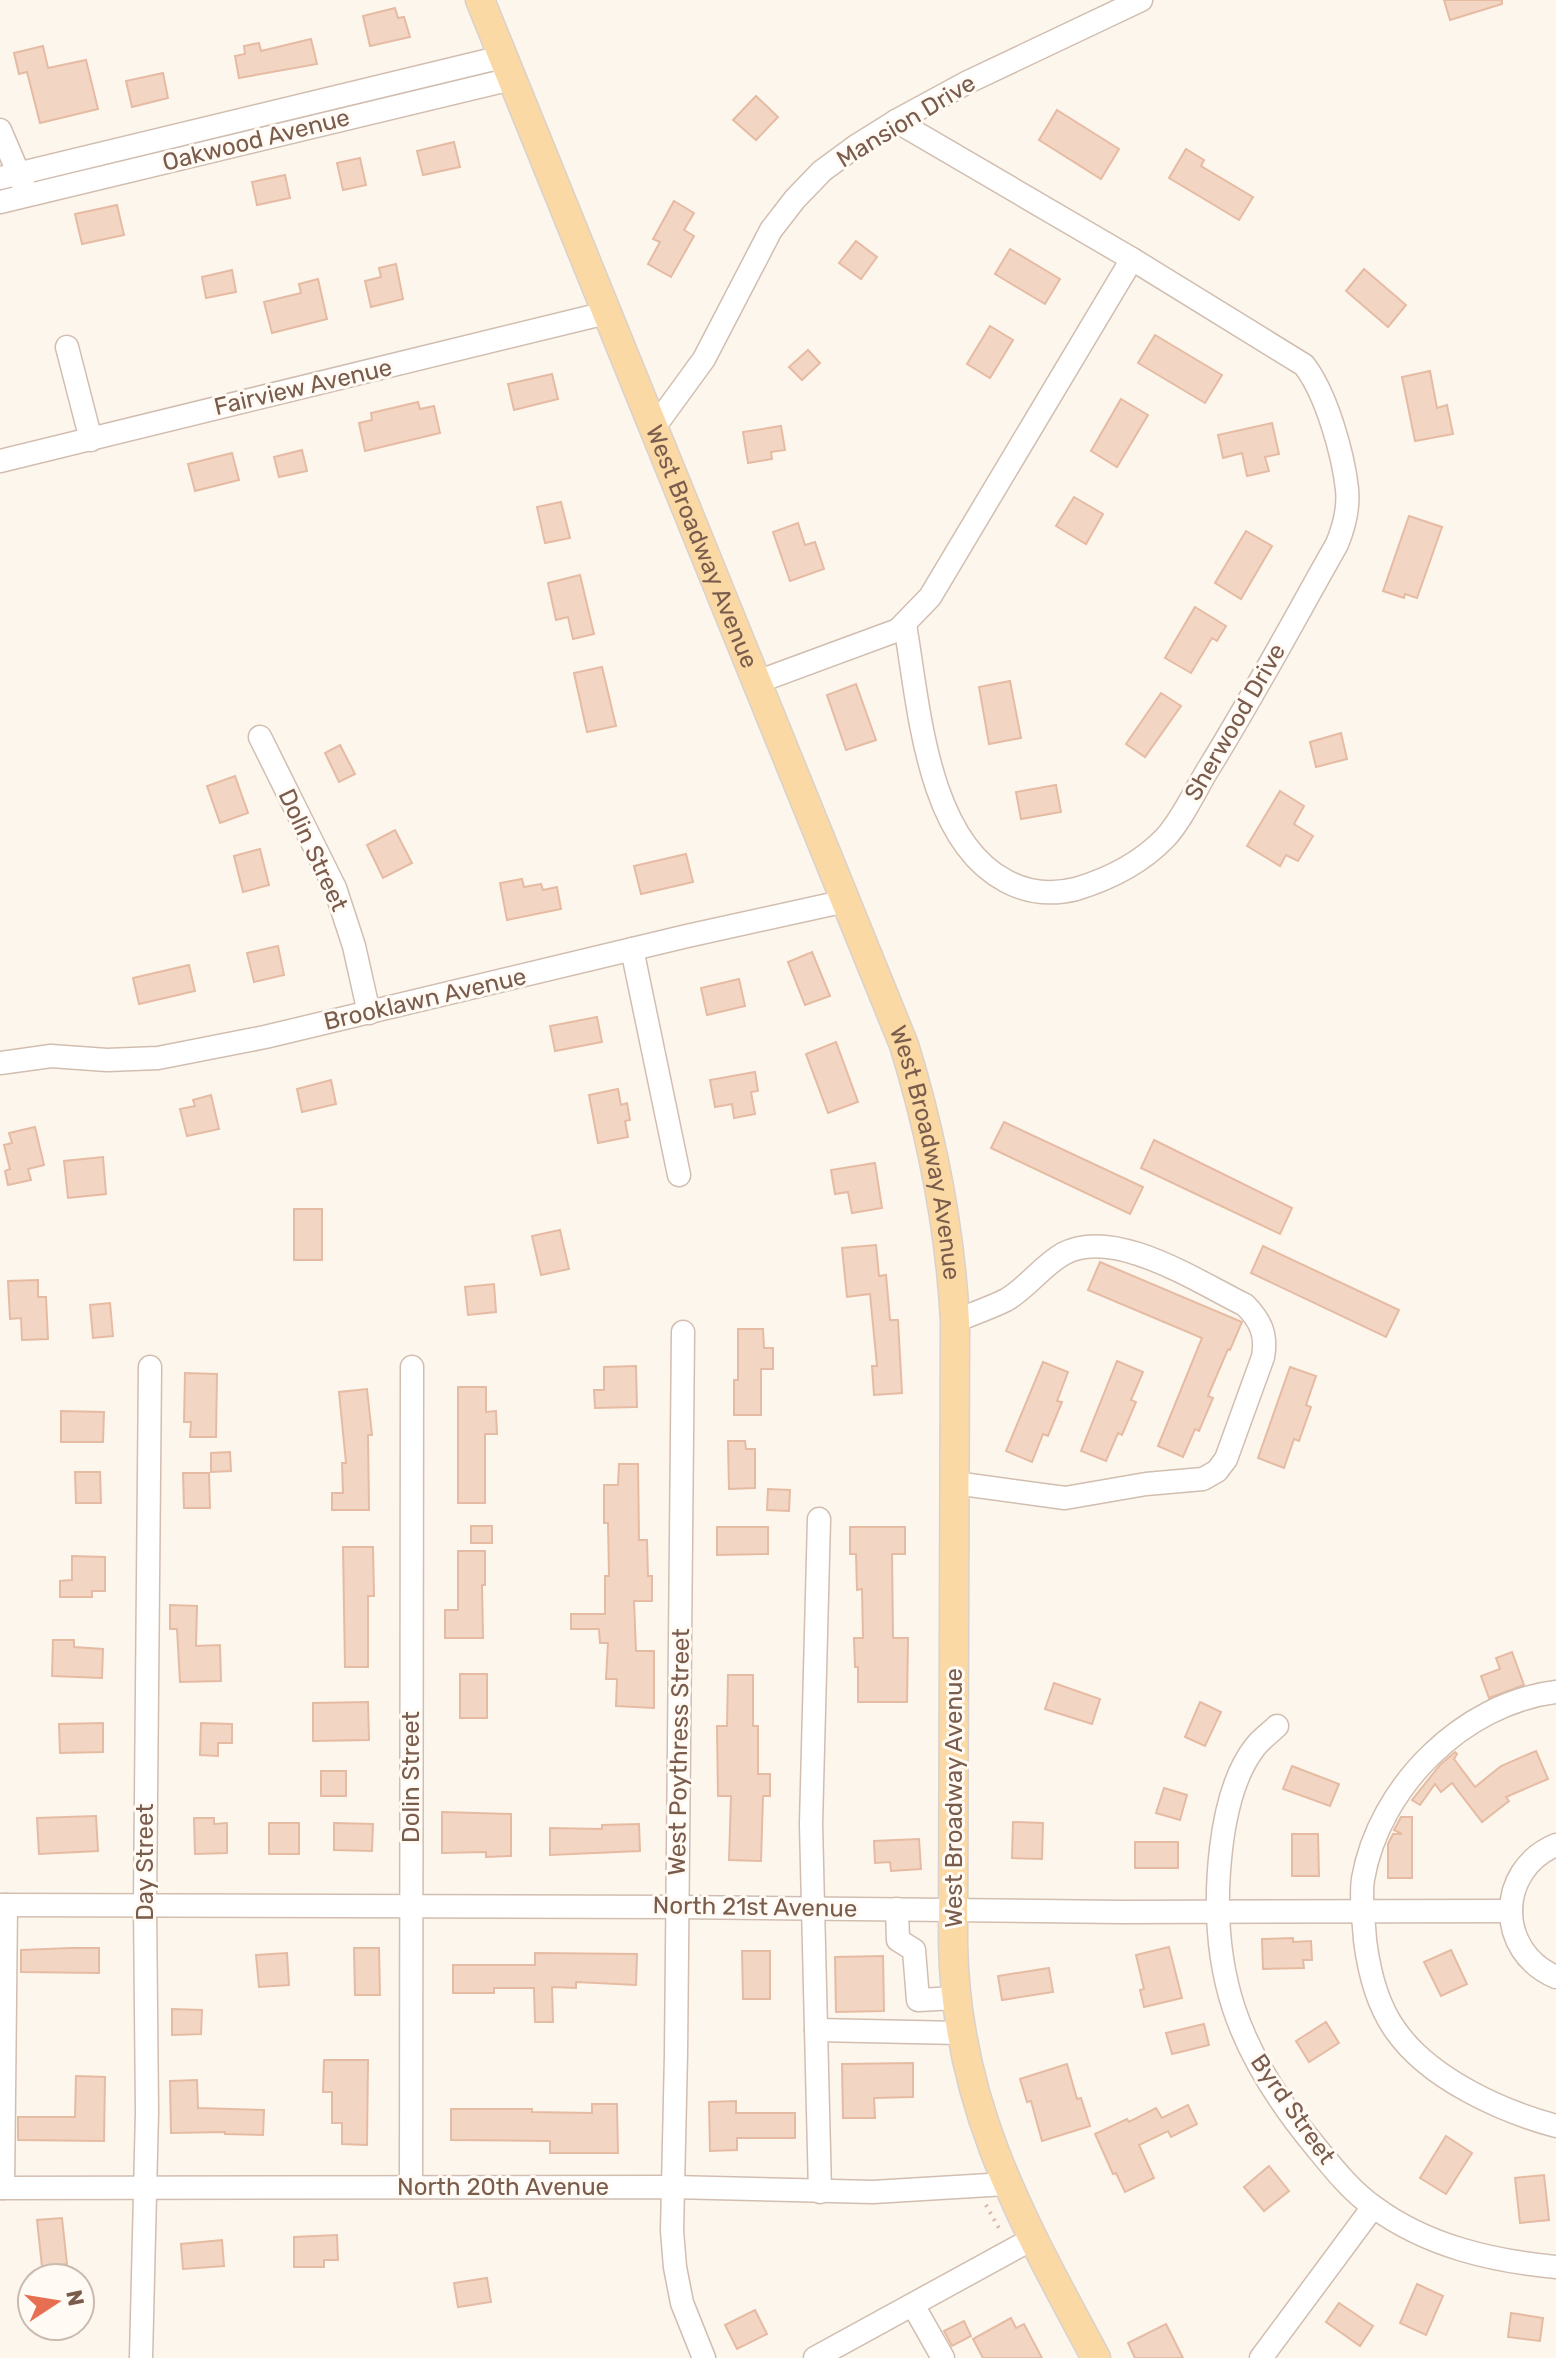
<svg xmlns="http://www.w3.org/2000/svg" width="1556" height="2358" viewBox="0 0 1556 2358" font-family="Rubik,sans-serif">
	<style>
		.building { fill: #f3d5c3; stroke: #e6bba3; stroke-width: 2 }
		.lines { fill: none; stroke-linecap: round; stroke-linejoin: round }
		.minor-casing { stroke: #d1beb0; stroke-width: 25 }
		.major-casing { stroke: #dad1cd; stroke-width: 31 }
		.path { stroke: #d9b8a5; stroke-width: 4; stroke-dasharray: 2 6; stroke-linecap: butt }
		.minor { stroke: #fff; stroke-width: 22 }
		.major { stroke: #fbd9a5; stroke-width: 28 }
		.labels { text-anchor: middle; stroke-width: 6; stroke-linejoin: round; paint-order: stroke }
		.street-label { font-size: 24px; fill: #7a5c4d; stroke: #fffaf3 }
	</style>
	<rect width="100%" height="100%" fill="#fdf6ec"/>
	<g class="building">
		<path d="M1444 0H1502V4L1450 20Z"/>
		<path d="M395 8 398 18 404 17 410 37 370 46 363 16Z"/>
		<path d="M311 39 317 64 239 78 235 56 245 54 244 46 259 43 261 51Z"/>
		<path d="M43 46 48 68 86 60 98 109 40 123 27 72 19 74 14 53Z"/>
		<path d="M163 73 168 98 132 107 126 81Z"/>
		<path d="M756 96 778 117 756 140 733 120Z"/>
		<path d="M1057 110 1119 149 1101 179 1039 140Z"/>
		<path d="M454 142 460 167 423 175 417 151Z"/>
		<path d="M1186 149 1204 160 1201 166 1253 197 1239 220 1169 178Z"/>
		<path d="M360 158 366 185 343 190 337 163Z"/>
		<path d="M285 175 290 198 257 205 252 182Z"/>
		<path d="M674 201 694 213 684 230 694 236 671 277 648 264 660 242 653 239Z"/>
		<path d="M117 205 124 235 82 244 75 214Z"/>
		<path d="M856 241 877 257 861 279 839 263Z"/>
		<path d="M1010 249 1060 279 1045 304 995 274Z"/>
		<path d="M396 264 403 299 371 307 365 281 381 277 379 268Z"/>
		<path d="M1364 269 1406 305 1388 327 1346 291Z"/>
		<path d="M232 270 236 292 206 298 202 277Z"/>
		<path d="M318 279 327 319 272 333 264 302 301 293 299 284Z"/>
		<path d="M990 326 1013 340 990 378 967 364Z"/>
		<path d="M1155 335 1222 375 1205 403 1138 363Z"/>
		<path d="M808 350 820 363 802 380 789 367Z"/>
		<path d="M1430 371 1437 408 1447 405 1453 434 1415 441 1402 377Z"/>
		<path d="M552 374 558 399 514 410 508 384Z"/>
		<path d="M1121 399 1148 415 1117 467 1091 451Z"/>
		<path d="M418 402 420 409 434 406 440 433 365 451 359 423 372 420 371 413Z"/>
		<path d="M1272 423 1279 454 1265 457 1269 471 1247 476 1242 453 1223 458 1218 435Z"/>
		<path d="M781 426 785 450 771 452 772 459 748 463 743 432Z"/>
		<path d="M302 450 307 471 279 477 274 457Z"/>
		<path d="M232 453 239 480 195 491 188 464Z"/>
		<path d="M1074 497 1103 514 1086 544 1056 526Z"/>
		<path d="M561 502 570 538 545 543 537 507Z"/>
		<path d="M1409 516 1442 527 1417 598 1405 594 1404 598 1383 591Z"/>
		<path d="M798 523 805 545 815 542 824 569 790 581 773 532Z"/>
		<path d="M1246 531 1272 546 1241 599 1215 583Z"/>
		<path d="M580 575 594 634 573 639 568 617 556 620 548 583Z"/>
		<path d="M1195 607 1226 626 1217 641 1212 638 1191 673 1165 658Z"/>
		<path d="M602 667 616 726 587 732 574 673Z"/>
		<path d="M1010 681 1021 738 989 744 979 687Z"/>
		<path d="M856 684 876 740 846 750 827 695Z"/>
		<path d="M1161 693 1181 706 1145 757 1126 744Z"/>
		<path d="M1341 733 1347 759 1316 767 1310 742Z"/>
		<path d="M340 745 355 774 339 782 325 753Z"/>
		<path d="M235 776 248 813 220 823 207 786Z"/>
		<path d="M1056 785 1061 812 1021 819 1016 792Z"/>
		<path d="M1280 791 1304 806 1294 824 1313 836 1298 861 1286 855 1280 866 1247 846Z"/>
		<path d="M395 830 412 863 383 878 367 845Z"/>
		<path d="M260 849 269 885 243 892 234 856Z"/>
		<path d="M686 854 693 882 641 894 634 866Z"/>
		<path d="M522 879 524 887 541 884 543 890 557 887 561 909 507 920 500 883Z"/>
		<path d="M278 946 284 975 254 982 247 953Z"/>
		<path d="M812 952 830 996 805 1005 788 962Z"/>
		<path d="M189 965 195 991 139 1004 133 978Z"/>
		<path d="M739 979 745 1006 707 1015 701 988Z"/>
		<path d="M597 1017 602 1042 555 1051 550 1026Z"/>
		<path d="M836 1042 858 1102 828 1113 806 1054Z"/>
		<path d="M755 1072 758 1091 751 1092 755 1114 734 1118 732 1104 715 1107 710 1080Z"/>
		<path d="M331 1080 336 1104 302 1112 297 1089Z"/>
		<path d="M618 1089 621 1105 627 1103 630 1120 625 1121 628 1137 598 1143 589 1095Z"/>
		<path d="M211 1095 219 1129 187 1136 180 1109 195 1106 193 1100Z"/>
		<path d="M1004 1122 1143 1187 1130 1214 991 1148Z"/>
		<path d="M35 1127 44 1165 28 1169 31 1180 8 1185 5 1171 10 1169 4 1145 12 1143 9 1133Z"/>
		<path d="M1154 1140 1292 1208 1280 1234 1141 1168Z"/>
		<path d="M103 1157 106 1194 68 1198 64 1161Z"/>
		<path d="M875 1163 882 1208 852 1213 848 1192 835 1194 831 1170Z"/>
		<rect x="294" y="1209" width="28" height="51"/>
		<path d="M560 1230 569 1269 541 1275 532 1236Z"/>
		<path d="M876 1245 879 1276 886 1275 890 1320H898L902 1393 874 1395 872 1366H877L870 1294 847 1297 842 1248Z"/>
		<path d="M1263 1246 1399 1310 1386 1337 1251 1273Z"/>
		<path d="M1100 1262 1242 1322 1230 1350 1228 1349 1208 1396 1213 1398 1199 1431 1195 1429 1183 1457 1158 1446 1202 1338 1088 1290Z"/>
		<path d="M38 1280V1297H46L48 1339 22 1340 21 1318 10 1319 8 1281Z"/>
		<path d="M494 1284 496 1312 468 1315 465 1287Z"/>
		<path d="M110 1303 113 1336 93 1338 90 1305Z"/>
		<path d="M738 1329H763L764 1348H773V1369H761V1415H734V1380H738Z"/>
		<path d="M1117 1361 1143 1372 1131 1400 1136 1402 1122 1435 1118 1433 1106 1461 1081 1451Z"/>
		<path d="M1043 1362 1068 1372 1057 1401 1062 1402 1048 1436 1043 1434 1032 1462 1006 1451Z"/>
		<path d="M636 1366 637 1407 595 1408 594 1390H604V1367Z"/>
		<path d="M1290 1367 1316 1376 1306 1405 1311 1407 1299 1441 1294 1439 1284 1468 1258 1458Z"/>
		<path d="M185 1373 217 1374 216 1437H190L191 1422H184Z"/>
		<path d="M458 1387H486V1412L496 1411 497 1434H485V1503H458Z"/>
		<path d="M367 1389 372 1435H368L369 1510H332V1493H343L342 1463H346L339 1392Z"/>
		<path d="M61 1411 104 1412 103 1442H61Z"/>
		<path d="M728 1441H745L746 1449H755V1488L729 1489Z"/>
		<path d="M230 1452 231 1471 211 1472V1453Z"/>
		<path d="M619 1464H638L639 1540H647L648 1576H652V1601H634L636 1651H654V1708L616 1706 617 1679H606L608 1643H600L599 1629H571V1614H605V1576H609L608 1523H604V1485H618Z"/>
		<path d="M75 1472H100L101 1503H76Z"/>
		<path d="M183 1473H209L210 1508H184Z"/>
		<path d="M768 1489 790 1490 789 1511 767 1510Z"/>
		<rect x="471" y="1526" width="21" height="17"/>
		<path d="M717 1527H768V1554L717 1555Z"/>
		<path d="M850 1527H905V1554H892L893 1638H908L907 1702H858V1667H855L854 1638H863L862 1589 857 1590 856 1554H850Z"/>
		<path d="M343 1547H373L374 1596H368V1667H345Z"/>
		<path d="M458 1551H485V1585H482L483 1638H445V1610H458Z"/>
		<path d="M72 1556 105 1557V1591H92V1597H60V1581L72 1580Z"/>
		<path d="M170 1605 197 1606 196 1646 220 1645 221 1681 180 1682 177 1629H170Z"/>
		<path d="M53 1640H74V1647L103 1649 102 1678 52 1676Z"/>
		<path d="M1512 1652 1524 1685 1489 1698 1481 1676 1500 1669 1496 1658Z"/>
		<rect x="460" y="1674" width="27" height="44"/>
		<path d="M728 1675H753V1726H758V1774H770V1796H763L761 1861 729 1860 731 1796H718L717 1726H727Z"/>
		<path d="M1054 1683 1100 1699 1092 1724 1045 1709Z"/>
		<path d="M368 1702 369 1740 313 1741V1703Z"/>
		<path d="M1200 1702 1221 1712 1205 1746 1185 1737Z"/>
		<path d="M103 1723V1752L60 1753 59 1724Z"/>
		<path d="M201 1723 232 1724V1743H218V1756L200 1755Z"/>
		<path d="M1536 1751 1548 1779 1506 1797 1509 1801 1482 1822 1452 1783 1441 1792 1435 1784 1420 1805 1412 1800 1440 1765 1455 1752 1457 1754 1454 1759 1475 1787 1501 1766Z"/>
		<path d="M1292 1766 1339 1784 1330 1806 1283 1789Z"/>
		<rect x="321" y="1771" width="25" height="25"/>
		<path d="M1164 1788 1187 1795 1180 1820 1156 1813Z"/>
		<path d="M442 1812 511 1814V1856L486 1857V1852L442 1853Z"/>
		<path d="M96 1816 98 1851 39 1854 37 1818Z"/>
		<path d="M1401 1817H1412V1878H1388V1844L1393 1834H1402L1394 1830Z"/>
		<path d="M194 1818H214V1824L227 1823V1853L195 1854Z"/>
		<path d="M1013 1822 1043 1823 1042 1859 1012 1858Z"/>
		<rect x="269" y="1823" width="30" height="31"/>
		<path d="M334 1823 373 1824 372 1851 334 1850Z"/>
		<path d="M639 1824 640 1851 550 1855V1828L602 1829V1825Z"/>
		<path d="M1292 1834H1318L1319 1876H1292Z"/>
		<path d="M919 1839 921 1869 891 1871 890 1862 875 1863 874 1841Z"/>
		<rect x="1135" y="1842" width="43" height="26"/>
		<path d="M1293 1938V1942L1311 1941 1312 1960H1303L1304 1968 1263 1969 1262 1939Z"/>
		<path d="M1169 1947 1182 1998 1144 2007 1140 1990 1144 1989 1136 1955Z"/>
		<path d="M71 1948H99V1973L21 1972V1950Z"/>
		<path d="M354 1948H379L380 1995H355Z"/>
		<path d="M1451 1950 1467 1984 1441 1996 1424 1962Z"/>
		<path d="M742 1951H770V1999H743Z"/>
		<path d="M287 1953 289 1985 259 1987 256 1955Z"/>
		<path d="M535 1953 637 1954 636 1985 576 1982V1988L552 1987 553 2022H535L534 1988H494V1993H453V1965H535Z"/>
		<path d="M883 1956 884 2011 836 2012 835 1957Z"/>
		<path d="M1049 1968 1053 1992 1002 2000 998 1976Z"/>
		<path d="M172 2009 202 2010 201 2034 172 2035Z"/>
		<path d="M1326 2022 1339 2043 1309 2062 1296 2041Z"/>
		<path d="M1204 2024 1209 2045 1172 2054 1166 2033Z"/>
		<path d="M324 2060H368L367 2145 342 2144V2123H332V2092H323Z"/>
		<path d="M913 2063V2097L874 2098 875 2118H843L842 2064Z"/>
		<path d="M1067 2064 1077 2099 1081 2098 1090 2126 1042 2141 1031 2101 1027 2102 1020 2079Z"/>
		<path d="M76 2076 105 2077 104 2141 18 2140V2117H75Z"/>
		<path d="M197 2080 198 2108 264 2110 263 2135 225 2134V2132L171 2133 170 2081Z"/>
		<path d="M736 2101V2113H795V2138H737V2150L710 2151 709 2102Z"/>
		<path d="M592 2104H617L618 2153H550V2141L451 2140V2109H532V2112L592 2113Z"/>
		<path d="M1188 2105 1197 2124 1171 2137 1168 2131 1139 2145 1154 2178 1125 2192 1116 2173 1113 2174 1095 2134 1127 2119 1129 2122 1156 2108 1162 2118Z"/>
		<path d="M1446 2136 1472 2153 1446 2194 1420 2178Z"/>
		<path d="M1269 2166 1289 2191 1264 2211 1244 2187Z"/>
		<path d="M1544 2175 1549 2220 1520 2223 1515 2178Z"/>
		<path d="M62 2218 67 2264 42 2267 37 2220Z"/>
		<path d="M337 2235 338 2260H324V2267H294V2237Z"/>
		<path d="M222 2240 224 2266 183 2269 181 2244Z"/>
		<path d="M487 2278 491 2302 458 2307 454 2283Z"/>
		<path d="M1417 2284 1443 2296 1426 2335 1400 2323Z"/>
		<path d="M1339 2303 1373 2326 1360 2346 1326 2322Z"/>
		<path d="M755 2310 767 2334 737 2349 725 2325Z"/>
		<path d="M1511 2313 1543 2318 1540 2341 1508 2337Z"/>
		<path d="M1011 2318 1016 2328 1024 2324 1042 2358H983L973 2339Z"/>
		<path d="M964 2321 971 2336 952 2346 944 2331Z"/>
		<path d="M1166 2324 1183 2358H1135L1128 2343Z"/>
	</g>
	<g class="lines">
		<defs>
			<g id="minor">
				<path d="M896 121 1132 259 1304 365C1326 393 1343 453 1347 489 1349 508 1344 527 1337 544 1294 620 1253 697 1207 771 1195 791 1181 821 1165 838 1141 863 1109 879 1076 889 1052 895 1028 893 1006 881 926 839 919 704 905 625"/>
				<path d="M0 130 23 184"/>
				<path d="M0 178 502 57"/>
				<path d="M0 202 512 79"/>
				<path d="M67 347 91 440"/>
				<path d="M653 429 704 359 771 230 795 199 822 171 856 146 896 121 968 82 1141 0"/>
				<path d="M0 461 606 313"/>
				<path d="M757 682 898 630 930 597 1132 259"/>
				<path d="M260 737 335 888 354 946 369 1013"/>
				<path d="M632 949 679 1175"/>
				<path d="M0 1063 51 1056 107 1060 158 1058 265 1037 687 936 846 901"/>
				<path d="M683 1332 676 2054 672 2231 675 2267 682 2303 704 2358"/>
				<path d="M955 1483 1065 1498 1146 1484 1203 1479 1217 1471 1226 1459 1263 1357C1267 1335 1261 1321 1245 1305 1198 1282 1114 1226 1063 1254 1042 1266 1027 1288 1006 1300 990 1308 972 1314 955 1321"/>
				<path d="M819 1519 811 1824 820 2192"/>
				<path d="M1556 1692C1463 1703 1379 1787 1363 1879 1360 1899 1364 1921 1365 1940 1369 1972 1377 2005 1396 2031 1430 2079 1501 2111 1556 2126"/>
				<path d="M1277 1726C1270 1733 1261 1739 1255 1747 1233 1775 1225 1815 1221 1849 1207 1971 1238 2053 1315 2146 1333 2168 1351 2191 1374 2207 1427 2246 1492 2261 1556 2267"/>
				<path d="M1556 1845C1496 1870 1496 1952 1556 1977"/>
				<path d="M0 1905 677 1907 1122 1912 1511 1911"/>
				<path d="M897 1909 898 1940 914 1950 918 2000 956 1998"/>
				<path d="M816 2030 960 2033"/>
				<path d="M411 2187 412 1367"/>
				<path d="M0 2188 673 2187 873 2192 1006 2184"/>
				<path d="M3 2188 6 1905"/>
				<path d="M913 2305 943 2358"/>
				<path d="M141 2358 147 2112 145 1905 150 1367"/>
				<path d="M815 2358 1032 2239"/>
				<path d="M1261 2358 1373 2207"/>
			</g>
			<g id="major">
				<path id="s1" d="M480 0 904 1045C932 1136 950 1227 955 1321L953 1943C956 2106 1022 2220 1096 2358"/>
			</g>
		</defs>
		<use href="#minor" class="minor-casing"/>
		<use href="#major" class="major-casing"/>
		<path class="path" d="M986 2205 1000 2230"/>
		<use href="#minor" class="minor"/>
		<use href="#major" class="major"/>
	</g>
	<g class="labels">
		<g class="street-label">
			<text transform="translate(906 121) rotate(-31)" y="8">Mansion Drive</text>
			<text transform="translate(256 140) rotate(-14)" y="8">Oakwood Avenue</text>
			<text transform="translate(303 387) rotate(-13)" y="8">Fairview Avenue</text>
			<text dy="8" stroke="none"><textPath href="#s1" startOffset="590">West Broadway Avenue</textPath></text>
			<text transform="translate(1235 722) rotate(-60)" y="8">Sherwood Drive</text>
			<text transform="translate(313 850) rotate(65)" y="8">Dolin Street</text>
			<text transform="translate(425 999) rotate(-13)" y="8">Brooklawn Avenue</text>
			<text dy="8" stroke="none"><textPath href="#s1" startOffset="1238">West Broadway Avenue</textPath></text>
			<text transform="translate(679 1752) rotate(-89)" y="8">West Poythress Street</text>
			<text transform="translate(411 1777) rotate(-90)" y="8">Dolin Street</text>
			<text transform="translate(954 1798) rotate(-90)" y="8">West Broadway Avenue</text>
			<text transform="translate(145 1862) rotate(-90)" y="8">Day Street</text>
			<text transform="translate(755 1907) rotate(1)" y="8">North 21st Avenue</text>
			<text transform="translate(1293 2109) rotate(55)" y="8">Byrd Street</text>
			<text x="503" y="2195">North 20th Avenue</text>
		</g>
	</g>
	<g transform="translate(56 2302) rotate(78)"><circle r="38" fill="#fffaf3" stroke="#cabbb1" stroke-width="2"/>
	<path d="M0-6L14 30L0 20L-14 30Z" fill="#e76f51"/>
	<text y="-12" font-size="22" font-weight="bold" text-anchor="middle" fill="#7a5c4d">N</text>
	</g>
</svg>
